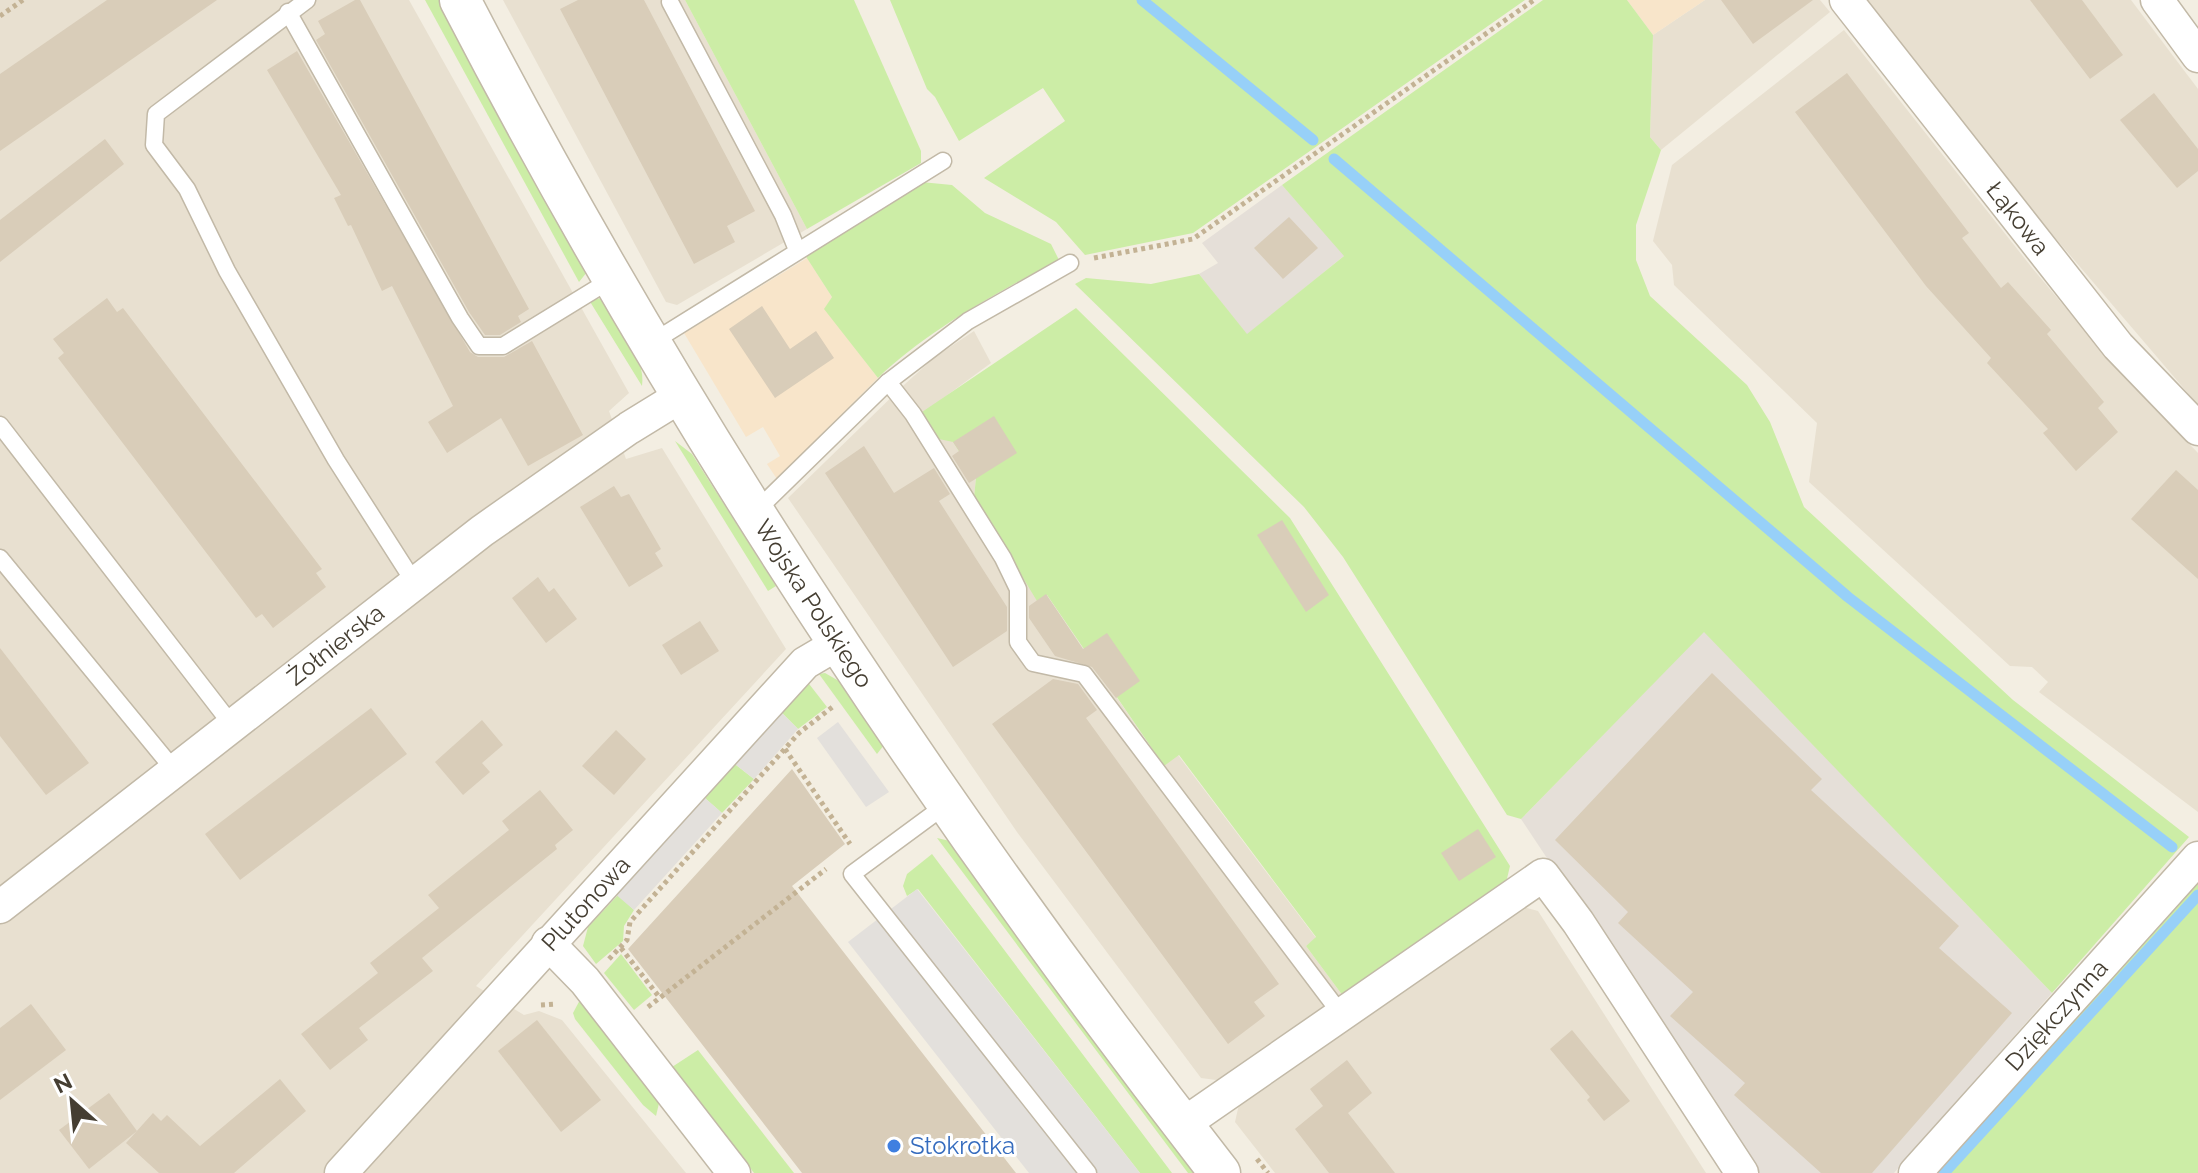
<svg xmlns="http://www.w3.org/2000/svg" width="2198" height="1173" viewBox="0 0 2198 1173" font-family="Raleway,sans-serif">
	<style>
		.residential { fill: #e8e0d0 }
		.commercial { fill: #f8e5ca }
		.industrial { fill: #e5dfd8 }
		.green { fill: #cceda6 }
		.parking { fill: #e3e0dc }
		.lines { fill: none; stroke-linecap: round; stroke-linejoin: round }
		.stream { stroke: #97d0f8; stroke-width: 11 }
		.building { fill: #d9cdb9 }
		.service-casing { stroke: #c2b9a7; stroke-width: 19 }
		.minor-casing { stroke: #c2b9a7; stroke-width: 35 }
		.tertiary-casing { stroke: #c2b9a7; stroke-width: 43 }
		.path { stroke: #c3b294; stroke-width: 5; stroke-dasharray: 4 4; stroke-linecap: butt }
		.service { stroke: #fff; stroke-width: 16 }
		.minor { stroke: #fff; stroke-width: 32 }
		.tertiary { stroke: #fff; stroke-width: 40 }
		.shop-dot { fill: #3f7fe0; stroke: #fff; stroke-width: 3 }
		.labels { text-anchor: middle; stroke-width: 6; stroke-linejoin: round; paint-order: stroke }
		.street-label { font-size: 24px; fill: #453e32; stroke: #fff }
		.shop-label { font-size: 24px; fill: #366cbe; stroke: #fff; text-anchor: start }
	</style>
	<rect width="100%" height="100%" fill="#f3eee2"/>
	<g class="residential">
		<path d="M0 0H409L629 393 609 411 626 459 662 448 786 649 476 986 524 1015 539 1011 562 1020 686 1173H0Z"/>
		<path d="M503 0H685L807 229 677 305 666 302Z"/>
		<path d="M1705 0H1820L1830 12 1661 150 1650 137 1653 35Z"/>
		<path d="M1864 0H2131L2198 89V405L2034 213Z"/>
		<path d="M1844 30 2033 269 2117 369 2198 453V812L2039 692 2048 682 2032 667 2010 666 1809 482 1817 423 1674 285 1672 265 1653 241 1672 165Z"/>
		<path d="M974 331 991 363 923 413 953 442 976 478 974 497 1046 594 1163 765 1178 755 1316 938 1306 946 1343 996 1224 1081 1201 1078 1017 832 788 498 905 384 935 357Z"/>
		<path d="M1519 906 1538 911 1706 1173H1275L1235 1122 1240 1100Z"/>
	</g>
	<g class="commercial">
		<path d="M1627 0H1705L1653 35Z"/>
		<path d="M807 258 832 297 825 309 878 378 777 479 767 464 780 456 763 427 746 437 684 333Z"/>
	</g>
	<g class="industrial">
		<path d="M1282 185 1345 255 1247 335 1199 274 1218 263 1202 243Z"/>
		<path d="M1704 631 2052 993 1894 1173H1756L1521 819Z"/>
	</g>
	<g class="green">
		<path d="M425 0H440L587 272 579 282Z"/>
		<path d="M685 0H854L921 151V163L807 229Z"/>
		<path d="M890 0H1525L1193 233 1085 255 1056 222 984 178 1065 121 1043 88 959 141 935 97 927 89Z"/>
		<path d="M1543 0H1627L1653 35 1650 137 1661 150 1636 225V260L1650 296 1747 385 1770 422 1804 507 2013 700 2189 837 2052 993 1704 632 1521 819 1507 815 1343 557 1304 507 1075 284 1086 278 1151 284 1199 274 1247 334 1344 256 1282 185Z"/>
		<path d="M921 182 952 185 985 213 1051 244 1059 260C1001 290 925 332 878 378L824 309 832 297 803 252Z"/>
		<path d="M602 298C615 321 647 358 642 386L589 300Z"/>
		<path d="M1076 308 1290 518 1510 866 1505 887 1343 996 1306 946 1316 937 1179 755 1164 766 1047 595 1037 601 974 497 976 478 953 442 939 439 922 412Z"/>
		<path d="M675 441 692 454 776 586 768 591Z"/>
		<path d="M825 673 839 681 884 745 877 754 819 674Z"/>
		<path d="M806 680 827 707 798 729 780 711Z"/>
		<path d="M731 761 754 779 722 813 706 799 705 791Z"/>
		<path d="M937 838 950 841 1200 1173H1188Z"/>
		<path d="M932 854 1172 1173H1140L918 889 907 896 903 886 907 874Z"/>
		<path d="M2198 871V1173H1936L2197 884Z"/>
		<path d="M618 895 634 910 624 926 623 941 596 964 583 946 588 927Z"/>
		<path d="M621 954 652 995 634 1010 604 973Z"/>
		<path d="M581 998 660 1099 656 1116 643 1105 575 1019 573 1013Z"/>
		<path d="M698 1050 794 1173H754L672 1067Z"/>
	</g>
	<g class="parking">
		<path d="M780 711 798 729 754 779 731 761Z"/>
		<path d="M838 722 889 792 866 807 817 738Z"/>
		<path d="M705 791 706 799 722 813 634 910 614 893Z"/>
		<path d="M917 889 1140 1173H1029L848 942Z"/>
	</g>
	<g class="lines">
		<g class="stream">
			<path d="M1142 0 1313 140"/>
			<path d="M1334 159 1848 597 2172 847"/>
			<path d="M1944 1173 2198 895"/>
		</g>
	</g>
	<g class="building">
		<path d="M107 0H217L0 151V74Z"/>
		<path d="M355 0H360L529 309 518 316 521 322 500 335H485L469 312 316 40 325 34 318 21Z"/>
		<path d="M578 0H644L755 211 727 226 735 242 694 264 560 9Z"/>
		<path d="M1721 0H1813L1753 44Z"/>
		<path d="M2030 0H2082L2123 55 2090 79Z"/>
		<path d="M297 51 470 352 478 357H504L532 341 583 435 528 466 501 418 447 453 428 422 453 406 392 286 382 291 351 225 348 226 334 198 341 195 267 70Z"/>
		<path d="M1847 73 1969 233 1962 238 2001 288 2008 282 2051 330 2047 334 2104 402 2098 408 2118 432 2076 471 2043 433 2048 429 1987 363 1991 358 1926 286 1795 112Z"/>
		<path d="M2154 93 2198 149V171L2177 188 2120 120Z"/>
		<path d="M105 139 124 164 0 262V220Z"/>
		<path d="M1289 217 1318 248 1283 279 1254 248Z"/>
		<path d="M107 298 117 312 123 308 322 569 316 573 326 587 273 628 262 614 256 618 58 358 64 353 53 339Z"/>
		<path d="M762 306 790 349 816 331 834 358 775 398 729 329Z"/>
		<path d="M994 416 1017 453 969 483 952 456 959 451 953 442Z"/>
		<path d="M864 446 894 493 934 468 950 494 939 501 1007 607V631L953 667 825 473Z"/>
		<path d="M2176 470 2198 490V579L2131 519Z"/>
		<path d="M614 486 621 497 629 494 661 549 655 553 663 566 629 587 580 507Z"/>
		<path d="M1282 520 1329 595 1306 612 1257 535Z"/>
		<path d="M538 577 549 592 554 588 577 619 546 643 512 598Z"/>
		<path d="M1046 594 1083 649 1107 633 1140 681 1116 698 1092 667 1055 656 1029 618V606Z"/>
		<path d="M700 621 719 651 681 675 662 645Z"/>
		<path d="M0 648 89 763 46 795 0 736Z"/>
		<path d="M1712 673 1822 779 1811 790 1959 926 1939 948 2012 1013 1872 1173H1821L1734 1095 1745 1083 1670 1016 1693 992 1618 923 1628 912 1555 840Z"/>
		<path d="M1053 679 1078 684 1097 710 1086 718 1279 984 1254 1002 1265 1016 1228 1044 992 724Z"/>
		<path d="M371 708 407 754 240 880 205 834Z"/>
		<path d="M482 720 503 745 482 763 490 772 463 795 435 762Z"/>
		<path d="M616 730 646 759 614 795 582 766Z"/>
		<path d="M792 769 845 844 792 886 1016 1173H802L628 949Z"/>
		<path d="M540 790 573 830 555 845 557 849 422 958 433 971 359 1028 368 1040 330 1070 301 1034 378 973 370 963 439 908 428 895 509 830 502 821Z"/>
		<path d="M1478 829 1496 857 1459 881 1441 853Z"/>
		<path d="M31 1004 66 1050 0 1100V1028Z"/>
		<path d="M537 1020 601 1100 561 1132 498 1051Z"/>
		<path d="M1572 1030 1630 1101 1604 1121 1587 1100 1590 1097 1550 1049Z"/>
		<path d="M1347 1060 1372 1093 1348 1113 1395 1173H1329L1295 1129 1323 1106 1310 1089Z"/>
		<path d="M280 1079 306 1111 234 1173H159L126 1143 153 1113 161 1121 167 1115 200 1146Z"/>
		<path d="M109 1093 137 1131 89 1169 59 1130Z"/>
	</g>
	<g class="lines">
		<defs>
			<g id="service">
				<path d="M307 0 156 114 154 145 187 189 227 271 336 460 414 582"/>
				<path d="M670 2 783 215 797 250"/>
				<path d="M288 12 460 318 479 346H503L612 279"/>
				<path d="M651 343 943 161"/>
				<path d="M888 382 913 414 1003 558 1018 589V642L1033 663 1084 674 1341 1014"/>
				<path d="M0 425 232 725"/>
				<path d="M756 511 888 382 968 321 1070 263"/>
				<path d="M0 558 175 771"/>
				<path d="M947 804 852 874 1088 1173"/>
			</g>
			<g id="minor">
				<path id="s1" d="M1846 0 2118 346 2198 429"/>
				<path d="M2157 0 2198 56"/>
				<path id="s2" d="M0 907 482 531 629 428 681 396"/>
				<path d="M548 943 585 981 734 1173"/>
				<path d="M1182 1125 1543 875 1578 922 1742 1173"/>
				<path id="s3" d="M341 1173 805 663 839 643"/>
				<path id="s4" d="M1915 1173 2198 858"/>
			</g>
			<g id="tertiary">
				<path id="s5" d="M460 0C675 415 933 805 1220 1173"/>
			</g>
		</defs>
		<use href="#service" class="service-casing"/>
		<use href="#minor" class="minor-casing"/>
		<use href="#tertiary" class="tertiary-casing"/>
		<g class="path">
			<path d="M0 16 23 0"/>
			<path d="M1094 258 1193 239 1534 0"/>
			<path d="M785 749 850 844"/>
			<path d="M621 948 660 998"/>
			<path d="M609 959 627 940 630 922 799 733 835 705"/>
			<path d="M541 1005 555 1004"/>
			<path d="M648 1007 826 869"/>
			<path d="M1257 1159 1268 1173"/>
		</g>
		<use href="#service" class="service"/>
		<use href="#minor" class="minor"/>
		<use href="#tertiary" class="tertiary"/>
	</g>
	<circle class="shop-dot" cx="894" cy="1146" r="8"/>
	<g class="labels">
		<g class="street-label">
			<text dy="8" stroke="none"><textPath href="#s1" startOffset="278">Łąkowa</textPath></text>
			<text dy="8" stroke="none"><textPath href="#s5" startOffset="700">Wojska Polskiego</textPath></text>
			<text dy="8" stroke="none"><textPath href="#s2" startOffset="426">Żołnierska</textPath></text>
			<text dy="8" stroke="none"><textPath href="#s3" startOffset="364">Plutonowa</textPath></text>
			<text dy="8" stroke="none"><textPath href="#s4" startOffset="212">Dziękczynna</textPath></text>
		</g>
		<g class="shop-label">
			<text x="910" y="1154">Stokrotka</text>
		</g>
	</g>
	<g transform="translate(72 1101) rotate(333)" stroke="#ffffff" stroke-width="6" paint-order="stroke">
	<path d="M0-6L14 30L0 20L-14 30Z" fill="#453e32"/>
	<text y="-12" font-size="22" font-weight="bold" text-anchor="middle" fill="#453e32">N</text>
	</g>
</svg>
